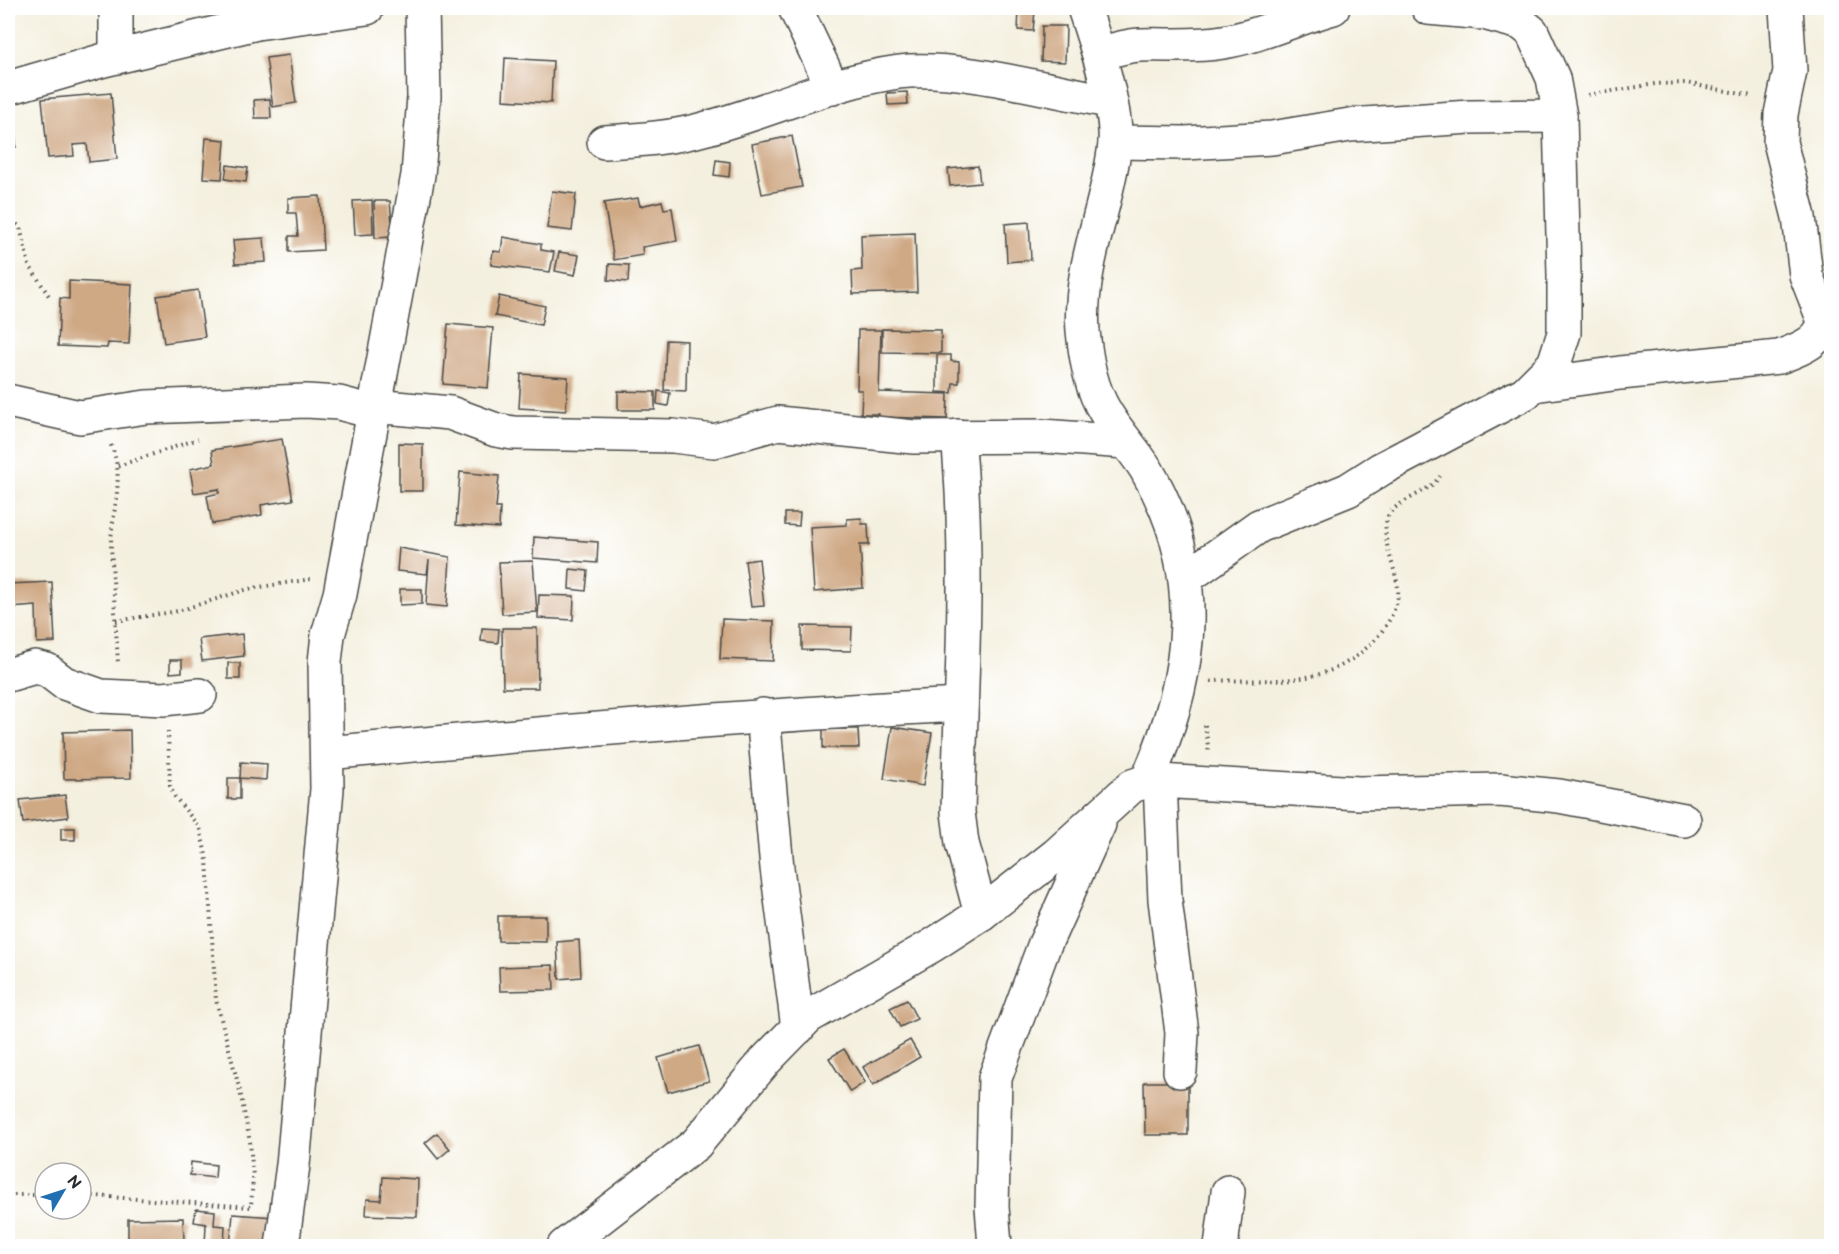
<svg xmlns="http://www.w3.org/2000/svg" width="1839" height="1254" viewBox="0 0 1839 1254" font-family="'Balsamiq Sans',sans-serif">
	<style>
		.building { fill: #cfa884 }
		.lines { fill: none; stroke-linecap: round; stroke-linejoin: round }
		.minor-casing { stroke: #494946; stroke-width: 36 }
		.path { stroke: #494946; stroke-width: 4; stroke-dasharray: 1.5 4.5; stroke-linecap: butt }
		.minor { stroke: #fff; stroke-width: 33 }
	</style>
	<rect width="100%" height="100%" fill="#fff"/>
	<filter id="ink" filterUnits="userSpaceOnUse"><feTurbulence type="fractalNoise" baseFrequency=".0167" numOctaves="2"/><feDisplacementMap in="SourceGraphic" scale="12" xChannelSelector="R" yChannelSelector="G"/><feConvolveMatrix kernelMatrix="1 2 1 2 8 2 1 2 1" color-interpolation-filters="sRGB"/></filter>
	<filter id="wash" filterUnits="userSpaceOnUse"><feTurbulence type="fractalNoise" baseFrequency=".008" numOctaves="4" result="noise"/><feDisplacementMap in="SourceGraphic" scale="24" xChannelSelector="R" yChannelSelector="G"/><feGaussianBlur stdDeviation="1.35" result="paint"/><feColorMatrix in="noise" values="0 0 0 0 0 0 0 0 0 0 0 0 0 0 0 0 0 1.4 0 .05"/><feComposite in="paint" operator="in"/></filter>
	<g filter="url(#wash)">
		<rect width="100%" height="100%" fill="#f4f0df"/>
		<g id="blocks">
			<g class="building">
				<path d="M1019 9 1035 11 1033 31 1018 30Z"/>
				<path d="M1042 26H1066L1065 62 1041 61Z"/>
				<path d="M289 55 296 103 273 107 266 58Z"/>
				<path d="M505 58 553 61 551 103 503 100Z"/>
				<path d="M907 92 908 104 888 105 887 93Z"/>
				<path d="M111 93 117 159 89 162 87 144 73 145 74 156 48 158 42 99Z"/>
				<path d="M270 99 271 118H255L254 100Z"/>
				<path d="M12 100 16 147 8 148V101Z"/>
				<path d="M792 136 802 187 762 194 752 144Z"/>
				<path d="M206 138 225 140 222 179 203 178Z"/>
				<path d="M716 160 730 162 729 177 714 175Z"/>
				<path d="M227 165 248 168 246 182 225 179Z"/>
				<path d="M978 166 980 183 950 186 948 169Z"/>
				<path d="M552 191 576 194 572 231 547 228Z"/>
				<path d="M320 196 323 250 289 252V236H298L296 213H288V198Z"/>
				<path d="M638 198 640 206 662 201 664 209 672 208 677 241 642 247 643 255 614 260 604 203Z"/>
				<path d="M372 200 373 234 355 235 353 201Z"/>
				<path d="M374 201H390L393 237 375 238Z"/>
				<path d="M1029 222 1031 260 1007 262 1005 224Z"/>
				<path d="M915 233 917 292 853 294 852 271 862 270 861 235Z"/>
				<path d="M503 237 541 244V250L554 252 550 272 491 265 493 251 501 252Z"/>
				<path d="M264 238 266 262 235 264 233 240Z"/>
				<path d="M559 252 579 255 575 275 555 271Z"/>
				<path d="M609 264 629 265 628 282 608 280Z"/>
				<path d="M69 281 132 284 129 344 108 343 107 348 58 346 60 298 69 299Z"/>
				<path d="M198 290 205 337 164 343 157 296Z"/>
				<path d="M499 296 545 306 541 325 495 316Z"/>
				<path d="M448 324 493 328 488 388 443 384Z"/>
				<path d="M882 329 941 330V353L882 352Z"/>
				<path d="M858 330H881L879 392 948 394 947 419 879 417V414H861L862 390H857Z"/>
				<path d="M666 340 687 341 686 391 664 390Z"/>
				<path d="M937 355H951V361L959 362V383H953L952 393 937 392Z"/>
				<path d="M521 374 568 377 566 411 519 408Z"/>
				<path d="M618 391 655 392V410H618Z"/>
				<path d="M658 391 670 393 668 406 657 404Z"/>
				<path d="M282 439 293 500 261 505 262 515 212 524 207 496 219 493V489L194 493 190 469 214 464 212 450Z"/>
				<path d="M399 443 423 444V491H399Z"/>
				<path d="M460 472 499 476 496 508H500L499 528 456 525Z"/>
				<path d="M785 513H800L799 526 785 525Z"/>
				<path d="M861 518 862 524H868L869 545H860L863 588 814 592 810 527 847 525V519Z"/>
				<path d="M534 537 598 542 597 563 533 558Z"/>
				<path d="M399 548 450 557 447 607 426 605 429 560 427 574 397 571Z"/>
				<path d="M759 559 764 606 751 607 745 561Z"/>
				<path d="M533 561 537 612 502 614 499 562Z"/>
				<path d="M570 569 588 571 586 591 569 589Z"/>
				<path d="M52 582 55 642 37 643 36 606 10 608 12 644H8V584Z"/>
				<path d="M400 589H422V604L400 605Z"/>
				<path d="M539 595 574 596 573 620 538 618Z"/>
				<path d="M722 619 774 621 773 661 720 659Z"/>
				<path d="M802 626 852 627 851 651 802 650Z"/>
				<path d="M482 628 499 629 498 643 481 641Z"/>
				<path d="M502 628H537L538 688H503Z"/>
				<path d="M242 634 244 656 202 661 199 639Z"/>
				<path d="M170 660H182V672L170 673Z"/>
				<rect x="228" y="663" width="12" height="16"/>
				<path d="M892 727 932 733 923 786 884 779Z"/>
				<path d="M823 729H858L859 748H823Z"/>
				<path d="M130 730 131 778 64 779 63 732Z"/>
				<path d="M241 762 267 764 266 780 240 778Z"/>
				<rect x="228" y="778" width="12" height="21"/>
				<path d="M65 795 68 817 23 823 20 800Z"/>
				<rect x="61" y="828" width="14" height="12"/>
				<path d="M498 916H546V942L498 941Z"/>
				<path d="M579 940 581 977 559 979 557 942Z"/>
				<path d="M553 965 554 990 500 991 499 967Z"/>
				<path d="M907 1000 917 1019 900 1027 890 1008Z"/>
				<path d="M910 1040 920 1057 873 1085 863 1067Z"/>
				<path d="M699 1046 709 1081 668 1092 658 1058Z"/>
				<path d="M844 1049 865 1082 850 1092 829 1058Z"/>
				<path d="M1144 1082H1188V1135H1145Z"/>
				<path d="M437 1133 450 1149 438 1159 425 1143Z"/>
				<path d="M191 1162 216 1165 215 1178 190 1175Z"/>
				<path d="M383 1177 418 1179 417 1217 366 1215 367 1199 381 1200Z"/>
				<path d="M196 1209 215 1211 214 1225 225 1226 224 1246H205L206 1224 194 1222Z"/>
				<path d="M233 1214 274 1217 272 1246H230Z"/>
				<path d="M183 1218 184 1240 128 1241V1219Z"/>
			</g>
		</g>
	</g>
	<g filter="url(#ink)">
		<use href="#blocks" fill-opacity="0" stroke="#494946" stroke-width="1.5"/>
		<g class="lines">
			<defs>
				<g id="minor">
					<path d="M795 8 833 88"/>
					<path d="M1084 8C1095 41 1118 110 1115 144 1108 207 1078 267 1083 331 1086 360 1091 389 1106 413 1118 433 1134 450 1146 469 1207 572 1194 675 1147 781"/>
					<path d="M1099 54C1112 50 1125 46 1139 45 1167 44 1194 47 1223 42 1261 36 1296 18 1333 8"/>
					<path d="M116 57V8"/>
					<path d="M8 88 104 60 257 23 367 8"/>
					<path d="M604 142C639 140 673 138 707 128 770 111 833 81 899 72 959 65 1048 91 1109 101"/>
					<path d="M1115 142 1185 143 1272 138 1350 125 1470 117 1560 116"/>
					<path d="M1534 385 1620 373 1779 357C1797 350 1821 343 1824 321L1806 275 1799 217 1780 142 1781 114 1790 71 1786 8"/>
					<path d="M8 401 80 417 146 407 306 401 339 403 373 412"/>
					<path d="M374 406 450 413 496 430 513 433 673 436 714 441 778 423 914 437 1042 436 1126 442"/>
					<path d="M958 436C970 561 961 686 958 812L962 843 981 914"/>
					<path d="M1186 578 1259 526 1348 490 1381 469 1525 393 1554 364 1564 333V275L1560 116 1553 78 1532 32 1521 23 1484 13 1428 8"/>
					<path d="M8 675 35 667 47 670 64 683 101 696 163 699 200 695"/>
					<path d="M763 715 777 868 798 1028"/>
					<path d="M327 753C538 733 749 715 961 705"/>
					<path d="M1160 781 1165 900 1182 1033 1180 1071"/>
					<path d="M282 1246 293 1165 327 789 325 662 328 635 340 594 418 175 424 97 422 8"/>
					<path d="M564 1246 696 1144 766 1060 808 1017 933 945 981 914 1056 855 1132 786 1147 781H1160L1359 793 1500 790 1559 796 1684 820"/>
					<path d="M995 1246 992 1207 995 1078 1044 946 1099 824"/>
					<path d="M1221 1246 1228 1192"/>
				</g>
			</defs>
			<use href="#minor" class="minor-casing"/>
			<g class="path">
				<path d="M1588 95 1655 84 1686 83 1752 96"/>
				<path d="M8 216 20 227 29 265 49 296"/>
				<path d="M111 445C126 480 111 511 111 546L118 663"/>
				<path d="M118 466 198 439"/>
				<path d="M116 621 178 611 248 589 311 579"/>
				<path d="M1211 681C1275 678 1330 691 1378 636 1387 626 1396 610 1398 596 1400 573 1380 545 1387 519 1392 501 1429 494 1440 476"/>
				<path d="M1205 725 1209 753"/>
				<path d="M168 731 170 786 175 797 200 828 207 860 216 1000 240 1091 250 1142 253 1176 251 1207"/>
				<path d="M8 1195H45"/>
				<path d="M81 1195 251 1207"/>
			</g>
			<use href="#minor" class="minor"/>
		</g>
	</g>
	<rect width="1839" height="1254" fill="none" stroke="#fff" stroke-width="30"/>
	<g transform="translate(63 1191) rotate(51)"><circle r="28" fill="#ffffff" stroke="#aaaaaa" stroke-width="1.5"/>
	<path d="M0-4.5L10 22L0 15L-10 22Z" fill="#1f6fb2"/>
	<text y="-9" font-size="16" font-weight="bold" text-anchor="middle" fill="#2b2b2b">N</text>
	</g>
</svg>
